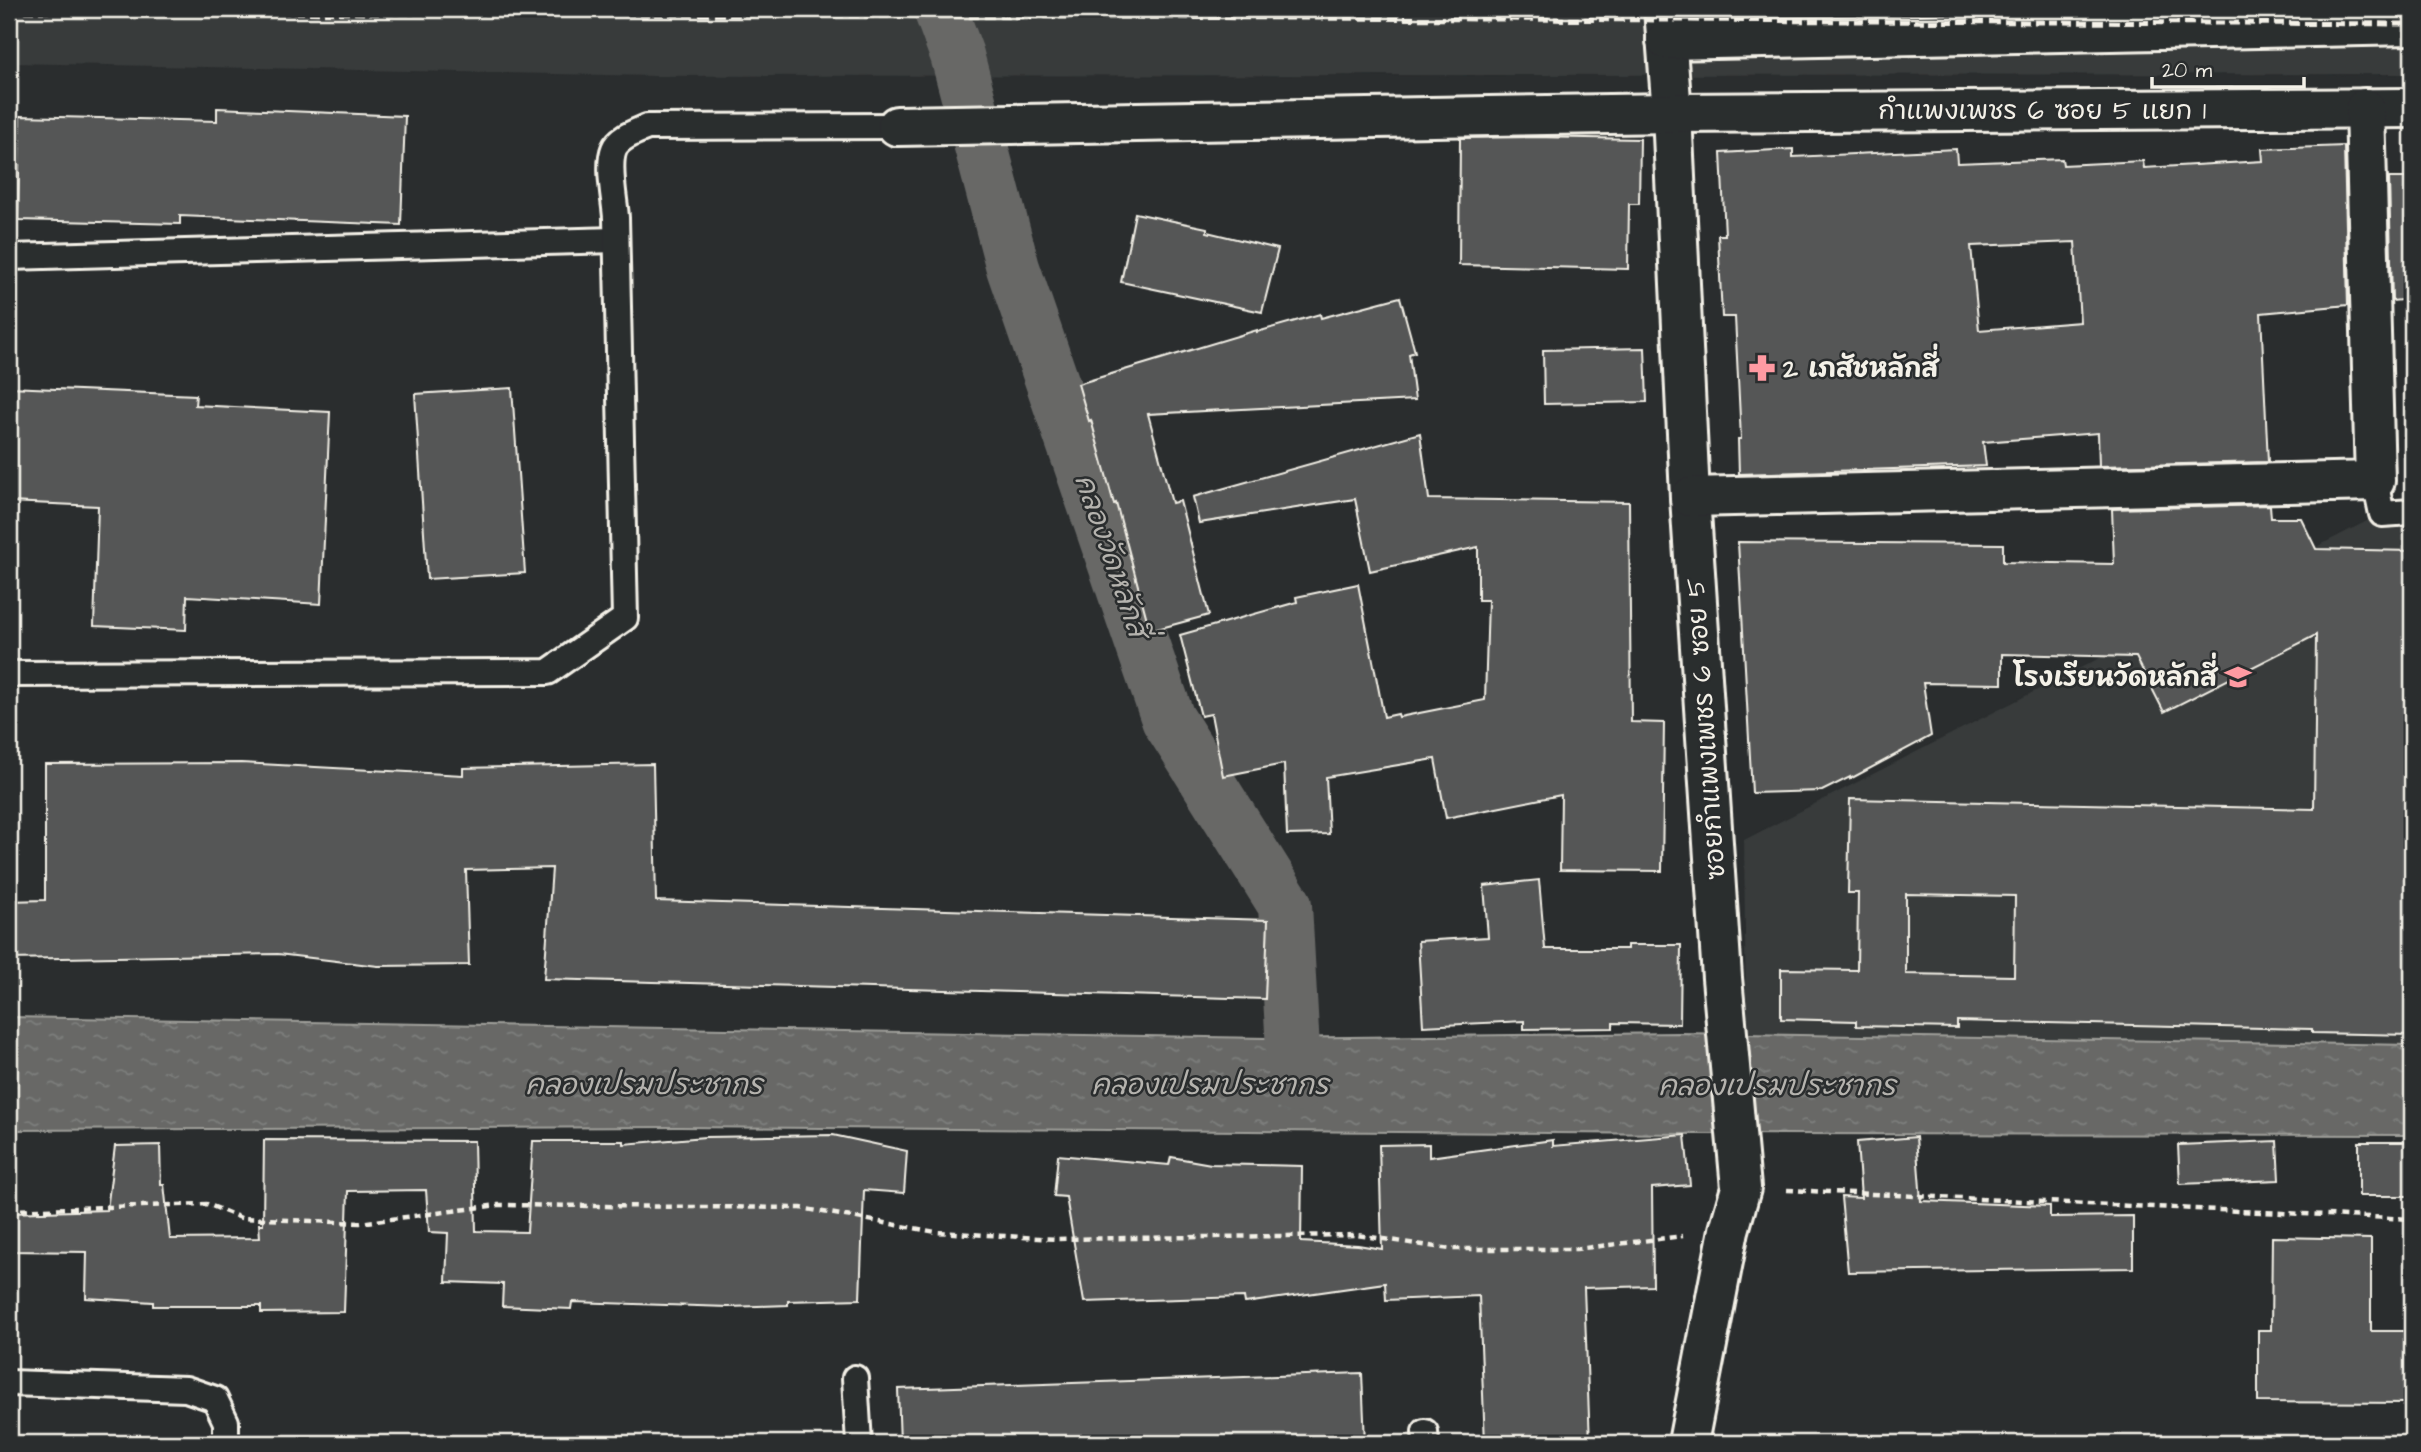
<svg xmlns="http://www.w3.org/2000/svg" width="2421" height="1452" viewBox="0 0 2421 1452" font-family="'Architects Daughter','Playpen Sans Thai',sans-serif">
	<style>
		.built { fill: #373a3a }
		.water { fill: url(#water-ripples); stroke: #9f9f9a; stroke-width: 2 }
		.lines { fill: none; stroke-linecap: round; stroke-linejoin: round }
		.canal { stroke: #676866; stroke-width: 54 }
		.building { fill: #555756; stroke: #f4f1e8; stroke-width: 2; fill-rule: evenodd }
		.service-casing { stroke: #f4f1e8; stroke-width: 30 }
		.minor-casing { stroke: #f4f1e8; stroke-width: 44 }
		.secondary-casing { stroke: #f4f1e8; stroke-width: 44 }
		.path { stroke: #f4f1e8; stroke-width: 4.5; stroke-dasharray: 7 5; stroke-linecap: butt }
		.service { stroke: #2a2d2e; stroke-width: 24 }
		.minor { stroke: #2a2d2e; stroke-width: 38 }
		.secondary { stroke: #2a2d2e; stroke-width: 38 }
		.rail { stroke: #f4f1e8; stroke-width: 5; stroke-dasharray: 10 5; stroke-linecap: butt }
		.labels { text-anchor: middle; stroke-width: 5; stroke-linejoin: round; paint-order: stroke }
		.street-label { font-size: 26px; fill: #f4f1e8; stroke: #2a2d2e }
		.poi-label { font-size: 26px; font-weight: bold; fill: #f4f1e8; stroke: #2a2d2e; text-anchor: start }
		.water-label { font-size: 28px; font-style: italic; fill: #b5b3ae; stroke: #2a2d2e }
	</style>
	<defs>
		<pattern id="water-ripples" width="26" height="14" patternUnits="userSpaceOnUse" patternTransform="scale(1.75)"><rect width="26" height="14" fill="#676866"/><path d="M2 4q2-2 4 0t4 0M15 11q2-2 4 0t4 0" fill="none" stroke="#7d7e7c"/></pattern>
	</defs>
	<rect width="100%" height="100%" fill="#2a2d2e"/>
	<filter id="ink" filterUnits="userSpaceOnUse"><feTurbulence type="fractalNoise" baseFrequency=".0143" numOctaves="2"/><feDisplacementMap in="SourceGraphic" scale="14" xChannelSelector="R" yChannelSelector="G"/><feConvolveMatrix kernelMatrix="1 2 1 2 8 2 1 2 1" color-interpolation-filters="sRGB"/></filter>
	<g filter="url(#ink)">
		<g class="built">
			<path d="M9 9H2412V74L654 76 9 63Z"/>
			<path d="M2412 498V1045L1746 1035 1744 840Z"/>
		</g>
		<path class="water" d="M9 1017 1267 1038 1679 1033 2412 1045V1135L1689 1134 679 1127 9 1130Z"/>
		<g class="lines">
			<path class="canal" d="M940 9 957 55 1013 268 1168 719 1285 905 1295 1086"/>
		</g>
		<g class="building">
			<path d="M217 108 405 116 401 225 180 216V224L18 220 20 116 217 121Z"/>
			<path d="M1533 137 1640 139 1639 204H1629L1628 269 1459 265 1460 138Z"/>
			<path d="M2344 146 2348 305 2261 313 2268 462 2099 466 2098 433 1983 442 1986 466 1739 474 1738 439H1741L1735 317H1722L1718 235H1725L1721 153 1793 149V157L1956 149 1957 163 2062 159 2063 165 2143 161 2144 168 2263 161 2262 149ZM2075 242 2080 322 1979 330 1971 246Z"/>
			<path d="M2389 178H2412V299L2392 301Z"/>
			<path d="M1135 213 1207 228V232L1278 249 1262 312 1121 282Z"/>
			<path d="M1400 297 1415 352 1409 354 1415 400 1148 414 1172 503 1180 501 1209 615 1150 631 1116 503 1114 504 1091 420 1089 421 1078 384 1257 330V332L1320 314 1321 318Z"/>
			<path d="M1645 348 1647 402 1544 404 1543 350Z"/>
			<path d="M9 387 196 395 195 405 330 412 321 604 187 596 186 630 94 626 98 506 9 502Z"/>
			<path d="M512 388 525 573 427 579 415 394Z"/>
			<path d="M1420 433 1429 499 1629 502 1631 722 1664 723 1662 871 1560 870 1561 795 1446 818 1435 759 1326 777 1329 834 1287 835 1284 764 1223 776 1211 714 1201 716 1180 635 1297 602 1296 597 1358 584 1384 717 1398 714 1399 717 1485 700 1488 600H1478V547L1370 571 1355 499 1199 523 1193 497Z"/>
			<path d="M2270 505 2271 518H2301L2316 549 2412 551V1035L2312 1033V1029L1957 1021V1028L1856 1026V1021L1781 1019V969L1857 970 1858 893H1848L1850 799 2314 809 2316 635 2164 712 2136 657 2002 654V684L1923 683 1931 736 1850 779V777L1822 791 1752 793 1738 542 2003 544V562L2114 564 2112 509ZM1906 894 2015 896 2014 976 1906 974Z"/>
			<path d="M241 763 463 775V768L653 764 656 901 1268 920 1265 999 544 979 552 868 466 870 469 965 378 966 278 954 9 959V901L45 900V764Z"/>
			<path d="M1539 880 1545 949H1627V945H1681L1680 1024 1613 1023V1028L1524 1029V1021L1423 1026 1418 941 1488 937 1484 886Z"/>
			<path d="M833 1135 907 1151 904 1193 864 1190 860 1299 788 1301V1305L729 1307 572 1302 571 1309 502 1306 503 1284 446 1282 448 1233 429 1232 426 1190 348 1191 344 1312 261 1313V1306H153V1302L86 1298 87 1252 9 1251V1213L107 1210 115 1146 160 1145 161 1184H164L170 1239 260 1238 259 1224H263L264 1140 474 1141 476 1231 527 1232 533 1141H624V1144L705 1137Z"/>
			<path d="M1685 1135 1690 1185 1652 1188 1653 1286 1584 1288 1590 1443H1485L1479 1296 1386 1300 1385 1283 1245 1303 1244 1297 1084 1302 1066 1197 1054 1196 1058 1155 1169 1165 1171 1157 1211 1164 1302 1166 1301 1242 1358 1245 1382 1249 1379 1145 1429 1144V1157L1553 1140V1146Z"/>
			<path d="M1916 1137 1921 1201 2050 1206V1217L2133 1216V1268L1848 1272 1841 1197 1861 1198 1857 1142Z"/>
			<path d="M2277 1141 2279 1180 2180 1184 2178 1145Z"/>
			<rect x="2359" y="1142" width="53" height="54"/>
			<path d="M2272 1237 2371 1239V1331H2412V1403L2258 1402V1330H2271Z"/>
			<path d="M1362 1373 1365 1443H900L898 1389Z"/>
		</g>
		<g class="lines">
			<defs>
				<g id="service">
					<path d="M9 257 616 240"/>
					<path d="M2375 481 2382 514 2412 512"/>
					<path d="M9 674 548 672 625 618 616 218C615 200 607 166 614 149 619 137 636 132 647 127L897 126"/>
					<path d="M855 1378 859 1443"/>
					<path d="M9 1383 186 1389 215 1399 226 1422V1443"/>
					<path d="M1425 1432 1426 1443"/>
				</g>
				<g id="minor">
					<path d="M1664 9 1672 113 1690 497 1722 978 1741 1188 1729 1230 1688 1443"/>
					<path d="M897 126 1672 113 2412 108"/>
					<path d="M1690 497 2375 481 2365 108"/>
				</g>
				<path id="secondary" d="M1666 40 2412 25"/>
			</defs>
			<use href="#service" class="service-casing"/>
			<use href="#minor" class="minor-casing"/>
			<use href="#secondary" class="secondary-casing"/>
			<g class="path">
				<path d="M1787 1190 2412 1219"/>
				<path d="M9 1210 207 1204 241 1218 360 1223 498 1205 801 1208 936 1232 1056 1239 1357 1235 1450 1249H1576L1683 1236"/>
			</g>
			<use href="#service" class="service"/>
			<use href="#minor" class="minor"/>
			<use href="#secondary" class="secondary"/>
			<path class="rail" d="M9 11 2412 24"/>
		</g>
	</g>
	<defs>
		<symbol id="pharmacy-bare" viewBox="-9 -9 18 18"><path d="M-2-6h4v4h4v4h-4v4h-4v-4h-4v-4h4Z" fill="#ff9aa2" stroke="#2a2d2e" stroke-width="2.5" paint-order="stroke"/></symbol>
		<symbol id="school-bare" viewBox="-9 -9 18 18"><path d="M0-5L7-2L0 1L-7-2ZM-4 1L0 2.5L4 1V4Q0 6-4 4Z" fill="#ff9aa2" stroke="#2a2d2e" stroke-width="2.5" paint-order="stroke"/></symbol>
	</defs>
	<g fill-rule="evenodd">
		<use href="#pharmacy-bare" x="1743" y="349" width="38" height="38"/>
		<use href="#school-bare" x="2219" y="658" width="38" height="38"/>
	</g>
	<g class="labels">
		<g class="street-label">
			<text x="2042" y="119">กำแพงเพชร 6 ซอย 5 แยก 1</text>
			<text transform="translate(1705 729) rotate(-94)" y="9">ซอยกำแพงเพชร 6 ซอย 5</text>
		</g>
		<g class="poi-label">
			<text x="1783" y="377">2 เภสัชหลักสี่</text>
			<text x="2217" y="686" text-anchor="end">โรงเรียนวัดหลักสี่</text>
		</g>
		<g class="water-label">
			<text transform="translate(1112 555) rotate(71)" y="10">คลองวัดหลักสี่</text>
			<text x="644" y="1094">คลองเปรมประชากร</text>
			<text x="1210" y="1094">คลองเปรมประชากร</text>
			<text x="1777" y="1095">คลองเปรมประชากร</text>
		</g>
	</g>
	<rect width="2421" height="1452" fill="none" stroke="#2a2d2e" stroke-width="35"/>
	<rect x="18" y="18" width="2386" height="1417" fill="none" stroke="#f4f1e8" stroke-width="2.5" filter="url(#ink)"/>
	<path d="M2152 77v10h152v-10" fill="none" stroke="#f4f1e8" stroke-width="3.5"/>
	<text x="2162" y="77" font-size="21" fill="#f4f1e8" stroke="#2a2d2e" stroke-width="5" paint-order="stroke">20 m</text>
</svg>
